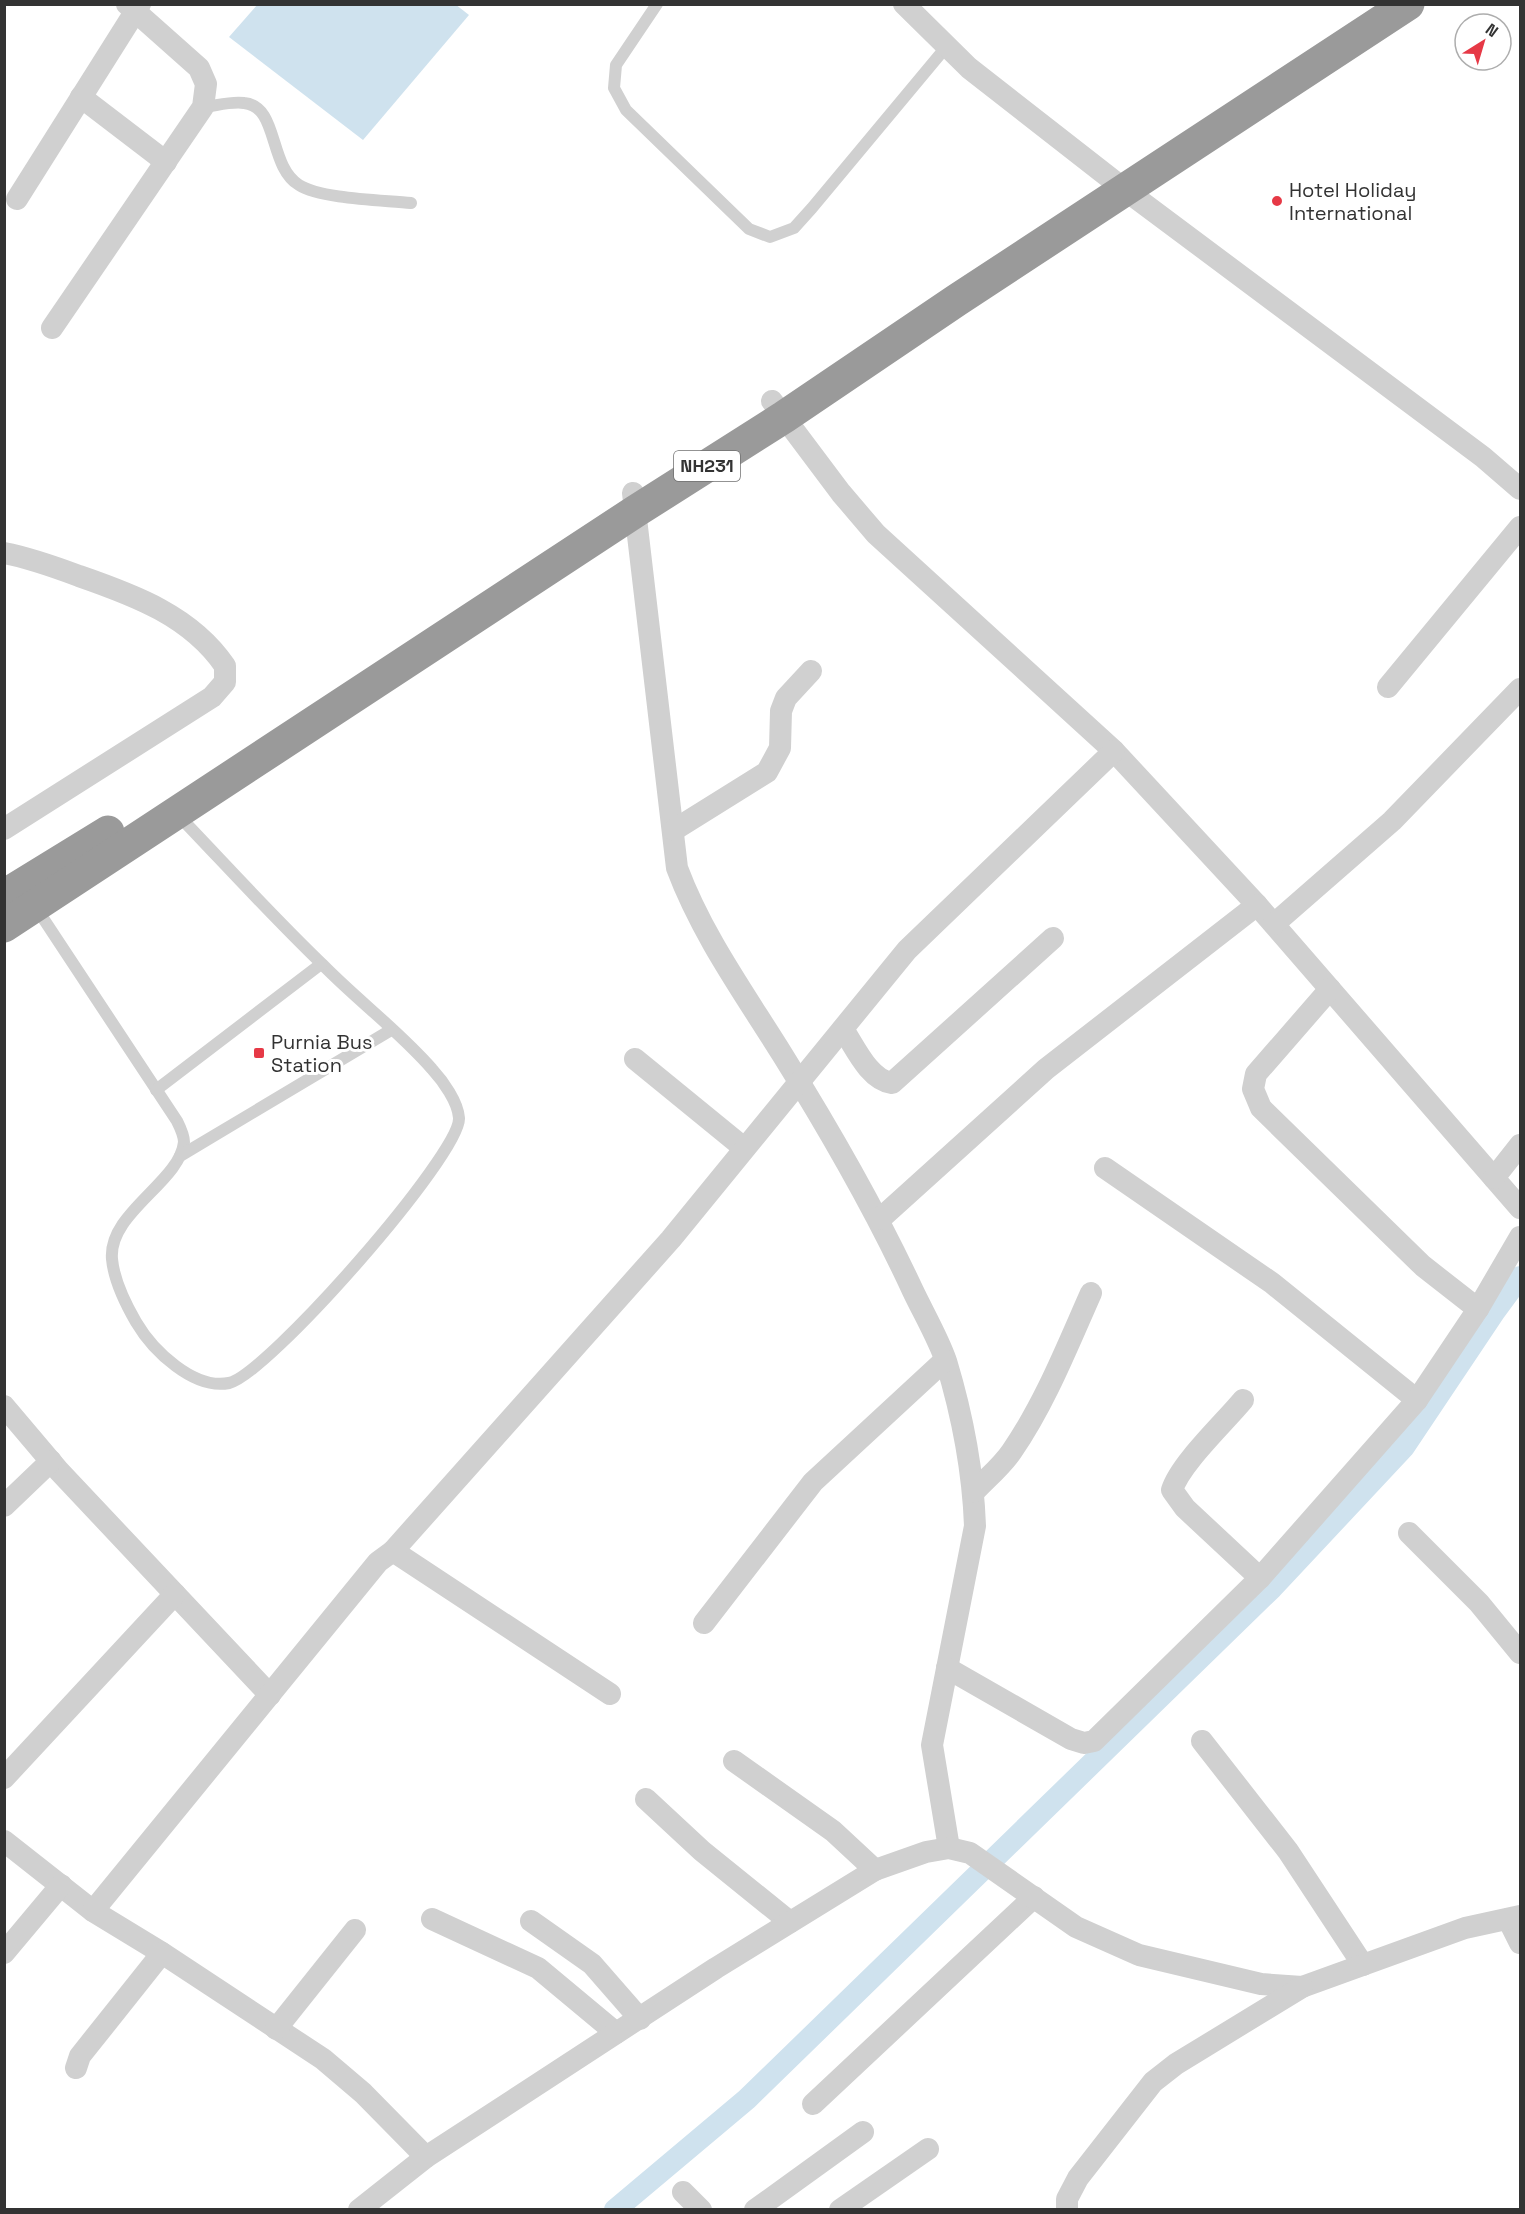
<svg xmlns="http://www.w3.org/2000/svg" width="1525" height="2214" viewBox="0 0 1525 2214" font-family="'Space Grotesk',sans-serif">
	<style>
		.water { fill: #cfe2ee }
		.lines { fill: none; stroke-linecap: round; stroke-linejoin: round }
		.canal { stroke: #cfe2ee; stroke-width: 22 }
		.lane { stroke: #d0d0d0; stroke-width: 12 }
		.street { stroke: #d0d0d0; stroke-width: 22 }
		.highway { stroke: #9a9a9a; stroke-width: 33 }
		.poi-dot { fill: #e63946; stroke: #fff; stroke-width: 2 }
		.labels { text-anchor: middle; stroke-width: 6; stroke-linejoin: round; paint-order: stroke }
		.shield { fill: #fff; stroke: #707070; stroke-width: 1.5 }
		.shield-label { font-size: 18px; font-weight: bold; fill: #333 }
		.poi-label { font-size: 20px; fill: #333; stroke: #fff; text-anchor: start }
	</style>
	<rect width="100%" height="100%" fill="#fff"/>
	<path class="water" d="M455 4 469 15 363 140 229 37 257 5Z"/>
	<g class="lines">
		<path class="canal" d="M615 2210 747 2099 1272 1588 1404 1447 1495 1311 1520 1277"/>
		<g class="lane">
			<path d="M657 4 616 65 614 88 626 110 749 229 770 237 794 228 812 208 947 46"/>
			<path d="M203 107C215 106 231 101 244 103 279 106 268 166 299 185 321 199 383 200 411 203"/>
			<path d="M35 906 177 1121C180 1127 184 1135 184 1142 180 1182 108 1213 112 1259 114 1281 125 1303 136 1322 153 1351 194 1390 229 1383 267 1375 461 1154 459 1118 458 1102 443 1081 432 1069 399 1031 357 1000 322 964 272 916 225 864 177 814"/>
			<path d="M156 1090 321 964"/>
			<path d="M180 1156 391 1030"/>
		</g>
		<g class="street">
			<path d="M904 4 969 68 1124 189 1483 457 1520 489"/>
			<path d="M81 97 166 162"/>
			<path d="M17 199 140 4"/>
			<path d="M52 328 203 107 206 84 199 68 127 4"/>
			<path d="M772 401 841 493 876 534 1114 751 1257 905 1520 1208"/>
			<path d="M633 493 677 868C702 935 744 993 782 1054 830 1131 875 1209 913 1291 924 1314 938 1338 946 1361 962 1414 973 1471 975 1526L932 1745 949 1848"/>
			<path d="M4 553C30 558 55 567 79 576 134 595 191 616 225 666V682L212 697 4 829"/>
			<path d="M1388 687 1520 527"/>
			<path d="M674 830 767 772 780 748 781 711 786 698 811 671"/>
			<path d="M1274 924 1392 821 1520 689"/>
			<path d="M1330 989 1256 1074 1253 1089 1261 1108 1423 1266 1478 1309"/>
			<path d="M843 1029C855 1047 869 1080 892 1083L1053 938"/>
			<path d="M635 1059 744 1148"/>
			<path d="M1105 1168 1272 1283 1417 1400"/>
			<path d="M1494 1178 1520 1145"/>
			<path d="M880 1219 1046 1069 1257 905"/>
			<path d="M1243 1400C1224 1423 1180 1464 1172 1490L1185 1508 1260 1578"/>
			<path d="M4 1406 59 1471 270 1695"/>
			<path d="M974 1492C986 1479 1002 1466 1012 1451 1045 1403 1067 1347 1091 1293"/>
			<path d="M4 1506 51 1461"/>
			<path d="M1409 1533 1479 1603 1520 1653"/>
			<path d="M393 1551 610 1694"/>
			<path d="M704 1623 813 1482 945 1360"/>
			<path d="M947 1668 1071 1739 1084 1743 1094 1741 1260 1578 1417 1400 1478 1309 1520 1237"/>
			<path d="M1202 1741 1288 1851 1363 1965"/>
			<path d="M734 1761 833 1831 875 1870"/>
			<path d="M4 1778 175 1594"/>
			<path d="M646 1799 702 1851 790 1922"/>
			<path d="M4 1841 93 1911 162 1953 323 2059 363 2093 426 2157"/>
			<path d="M93 1911 378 1562 393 1551 671 1239 907 950 1114 751"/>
			<path d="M432 1919 538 1968 616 2033"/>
			<path d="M1508 1919 1520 1943"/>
			<path d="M531 1921 592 1964 640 2019"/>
			<path d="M4 1953 61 1885"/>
			<path d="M276 2029 355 1930"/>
			<path d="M76 2068 80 2056 162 1953"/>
			<path d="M813 2104 1034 1897"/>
			<path d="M683 2192 701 2210"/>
			<path d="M359 2210 426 2157 716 1968 875 1870 926 1852 949 1848 970 1853 1076 1927 1139 1955 1261 1984 1302 1987 1465 1928 1520 1916"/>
			<path d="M755 2210 863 2132"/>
			<path d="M840 2210 928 2149"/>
			<path d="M1067 2210V2199L1078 2178 1153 2082 1176 2064 1302 1987"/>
		</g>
		<g class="highway">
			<path d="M4 896 108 832"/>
			<path d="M4 926 636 511 784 417 957 300 1408 4"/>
		</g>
	</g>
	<g class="poi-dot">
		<circle cx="1277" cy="201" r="6"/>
		<rect x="253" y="1047" width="12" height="12" rx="3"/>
	</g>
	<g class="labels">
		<rect class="shield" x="674" y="451" width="66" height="30" rx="4.5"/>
		<g class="shield-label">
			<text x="707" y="472">NH231</text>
		</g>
		<g class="poi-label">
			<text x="1289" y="197">Hotel Holiday<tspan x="1289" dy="23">International</tspan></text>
			<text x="271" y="1049">Purnia Bus<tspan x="271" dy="23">Station</tspan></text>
		</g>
	</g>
	<rect width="1525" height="2214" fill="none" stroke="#333333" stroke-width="12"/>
	<g transform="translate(1483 42) rotate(37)"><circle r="28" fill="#ffffff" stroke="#adadad" stroke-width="1.5"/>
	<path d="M0-4.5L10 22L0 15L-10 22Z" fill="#e63946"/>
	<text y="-9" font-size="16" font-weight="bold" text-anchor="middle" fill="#333333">N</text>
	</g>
</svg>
